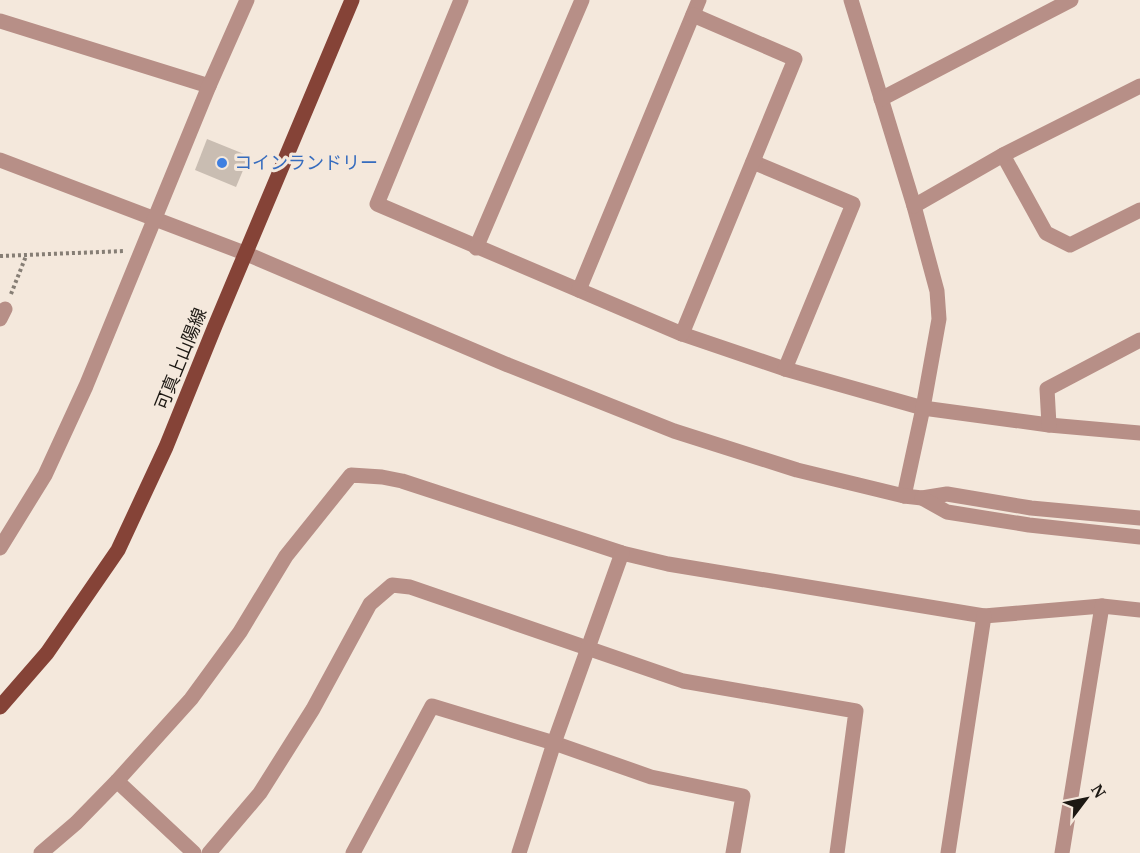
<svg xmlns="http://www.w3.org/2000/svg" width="1140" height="853" viewBox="0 0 1140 853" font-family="'PT Serif','Noto Sans JP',serif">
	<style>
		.building { fill: #c9bdb2 }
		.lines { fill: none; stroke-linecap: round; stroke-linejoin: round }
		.path { stroke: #867e75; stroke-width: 4; stroke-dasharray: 3 3; stroke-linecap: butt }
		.minor { stroke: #b78f87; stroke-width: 15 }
		.major { stroke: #854337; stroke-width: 15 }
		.shop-dot { fill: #3f7fe0; stroke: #f4e8dc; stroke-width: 2 }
		.labels { text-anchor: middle; stroke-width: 6; stroke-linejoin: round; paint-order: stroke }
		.shop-label { font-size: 18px; fill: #366cbe; stroke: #f4e8dc; text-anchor: start }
		.street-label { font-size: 18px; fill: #1c1813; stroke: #f4e8dc }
	</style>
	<rect width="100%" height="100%" fill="#f4e8dc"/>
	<path class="building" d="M207 139 249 156 236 187 195 170Z"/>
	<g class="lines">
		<g class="path">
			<path d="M0 256 125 251"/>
			<path d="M11 294 26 256"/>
		</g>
		<g class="minor">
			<path d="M461 0 377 204 682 334 785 369 923 408 1049 425 1140 433"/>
			<path d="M851 0 914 206 937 291 939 319 923 408 904 496"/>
			<path d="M0 21 209 86"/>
			<path d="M881 99 1071 0"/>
			<path d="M1003 155 1046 233 1070 245 1140 210"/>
			<path d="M0 160 247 254 508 365 674 431 797 470 904 496 922 498 947 494 1031 508 1140 518"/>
			<path d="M753 162 853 204 785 369"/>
			<path d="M914 206 1003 155 1140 86"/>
			<path d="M476 248 582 0"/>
			<path d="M579 290 699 0"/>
			<path d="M0 319 5 309"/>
			<path d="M682 334 795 59 693 15"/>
			<path d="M1049 425 1047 389 1140 340"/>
			<path d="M922 498 947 512 1029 525 1140 537"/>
			<path d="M0 548 45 475 86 386 209 86 247 0"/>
			<path d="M117 781 194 853"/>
			<path d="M41 853 76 823 117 781 191 699 240 632 286 556 351 475 382 477 402 481 622 553 668 564 984 616 1102 606 1140 610"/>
			<path d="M209 853 260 793 313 709 370 604 392 585 410 587 683 681 856 711 837 853"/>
			<path d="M353 853 432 706 554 743 651 777 743 796 733 853"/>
			<path d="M519 853 554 743 622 553"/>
			<path d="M948 853 984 616"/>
			<path d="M1062 853 1102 606"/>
		</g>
		<path class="major" d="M0 707 47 653 118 550 166 447 215 326 352 0"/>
	</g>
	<circle class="shop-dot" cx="222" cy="163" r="6"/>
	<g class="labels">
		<g class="shop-label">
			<text x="234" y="169">コインランドリー</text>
		</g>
		<g class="street-label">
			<text transform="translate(181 359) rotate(-68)" y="6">可真上山陽線</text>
		</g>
	</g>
	<g transform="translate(1086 799) rotate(58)" stroke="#f4e8dc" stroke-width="4.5" paint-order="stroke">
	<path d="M0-4.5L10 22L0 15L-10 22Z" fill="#1c1813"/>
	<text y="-9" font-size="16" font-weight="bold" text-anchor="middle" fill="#1c1813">N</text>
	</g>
</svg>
